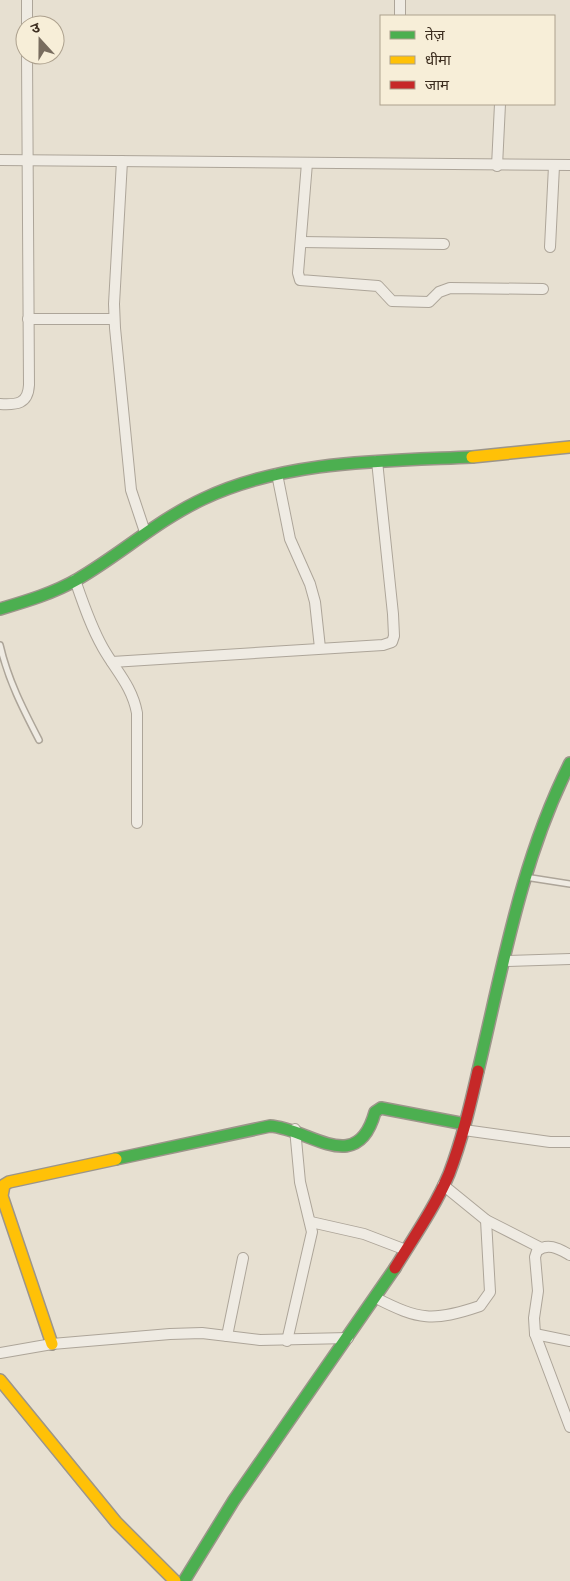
<svg xmlns="http://www.w3.org/2000/svg" width="570" height="1581" viewBox="0 0 570 1581" font-family="'Noto Serif','Noto Sans Devanagari',serif">
	<style>
		.lines { fill: none; stroke-linecap: round; stroke-linejoin: round }
		.lane-casing { stroke: #ada599; stroke-width: 8 }
		.street-casing { stroke: #ada599; stroke-width: 12 }
		.fast-casing { stroke: #9c958a; stroke-width: 14 }
		.slow-casing { stroke: #9c958a; stroke-width: 14 }
		.jam-casing { stroke: #9c958a; stroke-width: 14 }
		.lane { stroke: #efebe3; stroke-width: 5 }
		.street { stroke: #efebe3; stroke-width: 10 }
		.fast { stroke: #4caf50; stroke-width: 11 }
		.slow { stroke: #ffc107; stroke-width: 11 }
		.jam { stroke: #c62828; stroke-width: 11 }
	</style>
	<rect width="100%" height="100%" fill="#e7e0d1"/>
	<g class="lines">
		<defs>
			<g id="lane">
				<path d="M0 645C8 680 23 709 39 740"/>
				<path d="M525 877 570 884"/>
			</g>
			<g id="street">
				<path d="M400 0V16"/>
				<path d="M27 25V0"/>
				<path d="M0 160 570 165"/>
				<path d="M122 161 114 304 115 328 131 490 145 532"/>
				<path d="M307 163 298 273 300 280 378 286 392 301 429 302 439 292 450 288 543 289"/>
				<path d="M497 166 500 104"/>
				<path d="M301 242 444 244"/>
				<path d="M550 247 554 166"/>
				<path d="M28 319H114"/>
				<path d="M0 404C17 405 28 404 29 385L27 55"/>
				<path d="M277 474 290 539 310 584 315 602 320 648"/>
				<path d="M75 580C83 603 91 627 103 648 116 671 132 686 137 713V823"/>
				<path d="M112 662 383 645 392 642 394 636 393 614 377 461"/>
				<path d="M504 961 570 959"/>
				<path d="M464 1130 550 1142H570"/>
				<path d="M443 1185 486 1220 541 1248"/>
				<path d="M311 1222 364 1234 406 1250"/>
				<path d="M570 1255C559 1249 548 1242 537 1251L535 1257 538 1291 534 1318 535 1334 570 1427"/>
				<path d="M376 1298C419 1320 433 1322 480 1306L490 1292 486 1220"/>
				<path d="M535 1334 570 1341"/>
				<path d="M227 1336 243 1258"/>
				<path d="M287 1341 312 1232 300 1182 295 1129"/>
				<path d="M0 1353 52 1344 170 1334 202 1333 260 1340 348 1338"/>
			</g>
			<g id="fast">
				<path d="M0 609C27 601 54 593 78 579 121 554 158 520 203 499 285 460 383 461 472 457"/>
				<path d="M478 1071C503 966 521 860 570 763"/>
				<path d="M116 1159 270 1126C309 1128 357 1178 375 1112L381 1108 465 1124"/>
				<path d="M184 1581 234 1500 395 1268"/>
			</g>
			<g id="slow">
				<path d="M472 457 570 447"/>
				<path d="M52 1344 2 1196 4 1185 9 1182 116 1159"/>
				<path d="M0 1380 116 1522 175 1581"/>
			</g>
			<path id="jam" d="M395 1268C414 1237 435 1207 449 1174 462 1140 470 1106 478 1071"/>
		</defs>
		<use href="#lane" class="lane-casing"/>
		<use href="#street" class="street-casing"/>
		<use href="#fast" class="fast-casing"/>
		<use href="#slow" class="slow-casing"/>
		<use href="#jam" class="jam-casing"/>
		<use href="#lane" class="lane"/>
		<use href="#street" class="street"/>
		<use href="#fast" class="fast"/>
		<use href="#slow" class="slow"/>
		<use href="#jam" class="jam"/>
	</g>
	<rect x="380" y="15" width="175" height="90" fill="#f7eed8" stroke="#ada18e"/>
	<rect x="390" y="31" width="25" height="8" fill="#4caf50" stroke="#ada18e"/>
	<text x="425" y="40" font-size="15" fill="#3d2e20">तेज़</text>
	<rect x="390" y="56" width="25" height="8" fill="#ffc107" stroke="#ada18e"/>
	<text x="425" y="65" font-size="15" fill="#3d2e20">धीमा</text>
	<rect x="390" y="81" width="25" height="8" fill="#c62828" stroke="#ada18e"/>
	<text x="425" y="90" font-size="15" fill="#3d2e20">जाम</text>
	<g transform="translate(40 40) rotate(339)"><circle r="24" fill="#f7eed8" stroke="#ada18e"/>
	<path d="M0-4L9 19L0 12L-9 19Z" fill="#786c5e"/>
	<text y="-8" font-size="14" font-weight="bold" text-anchor="middle" fill="#3d2e20">उ</text>
	</g>
</svg>
